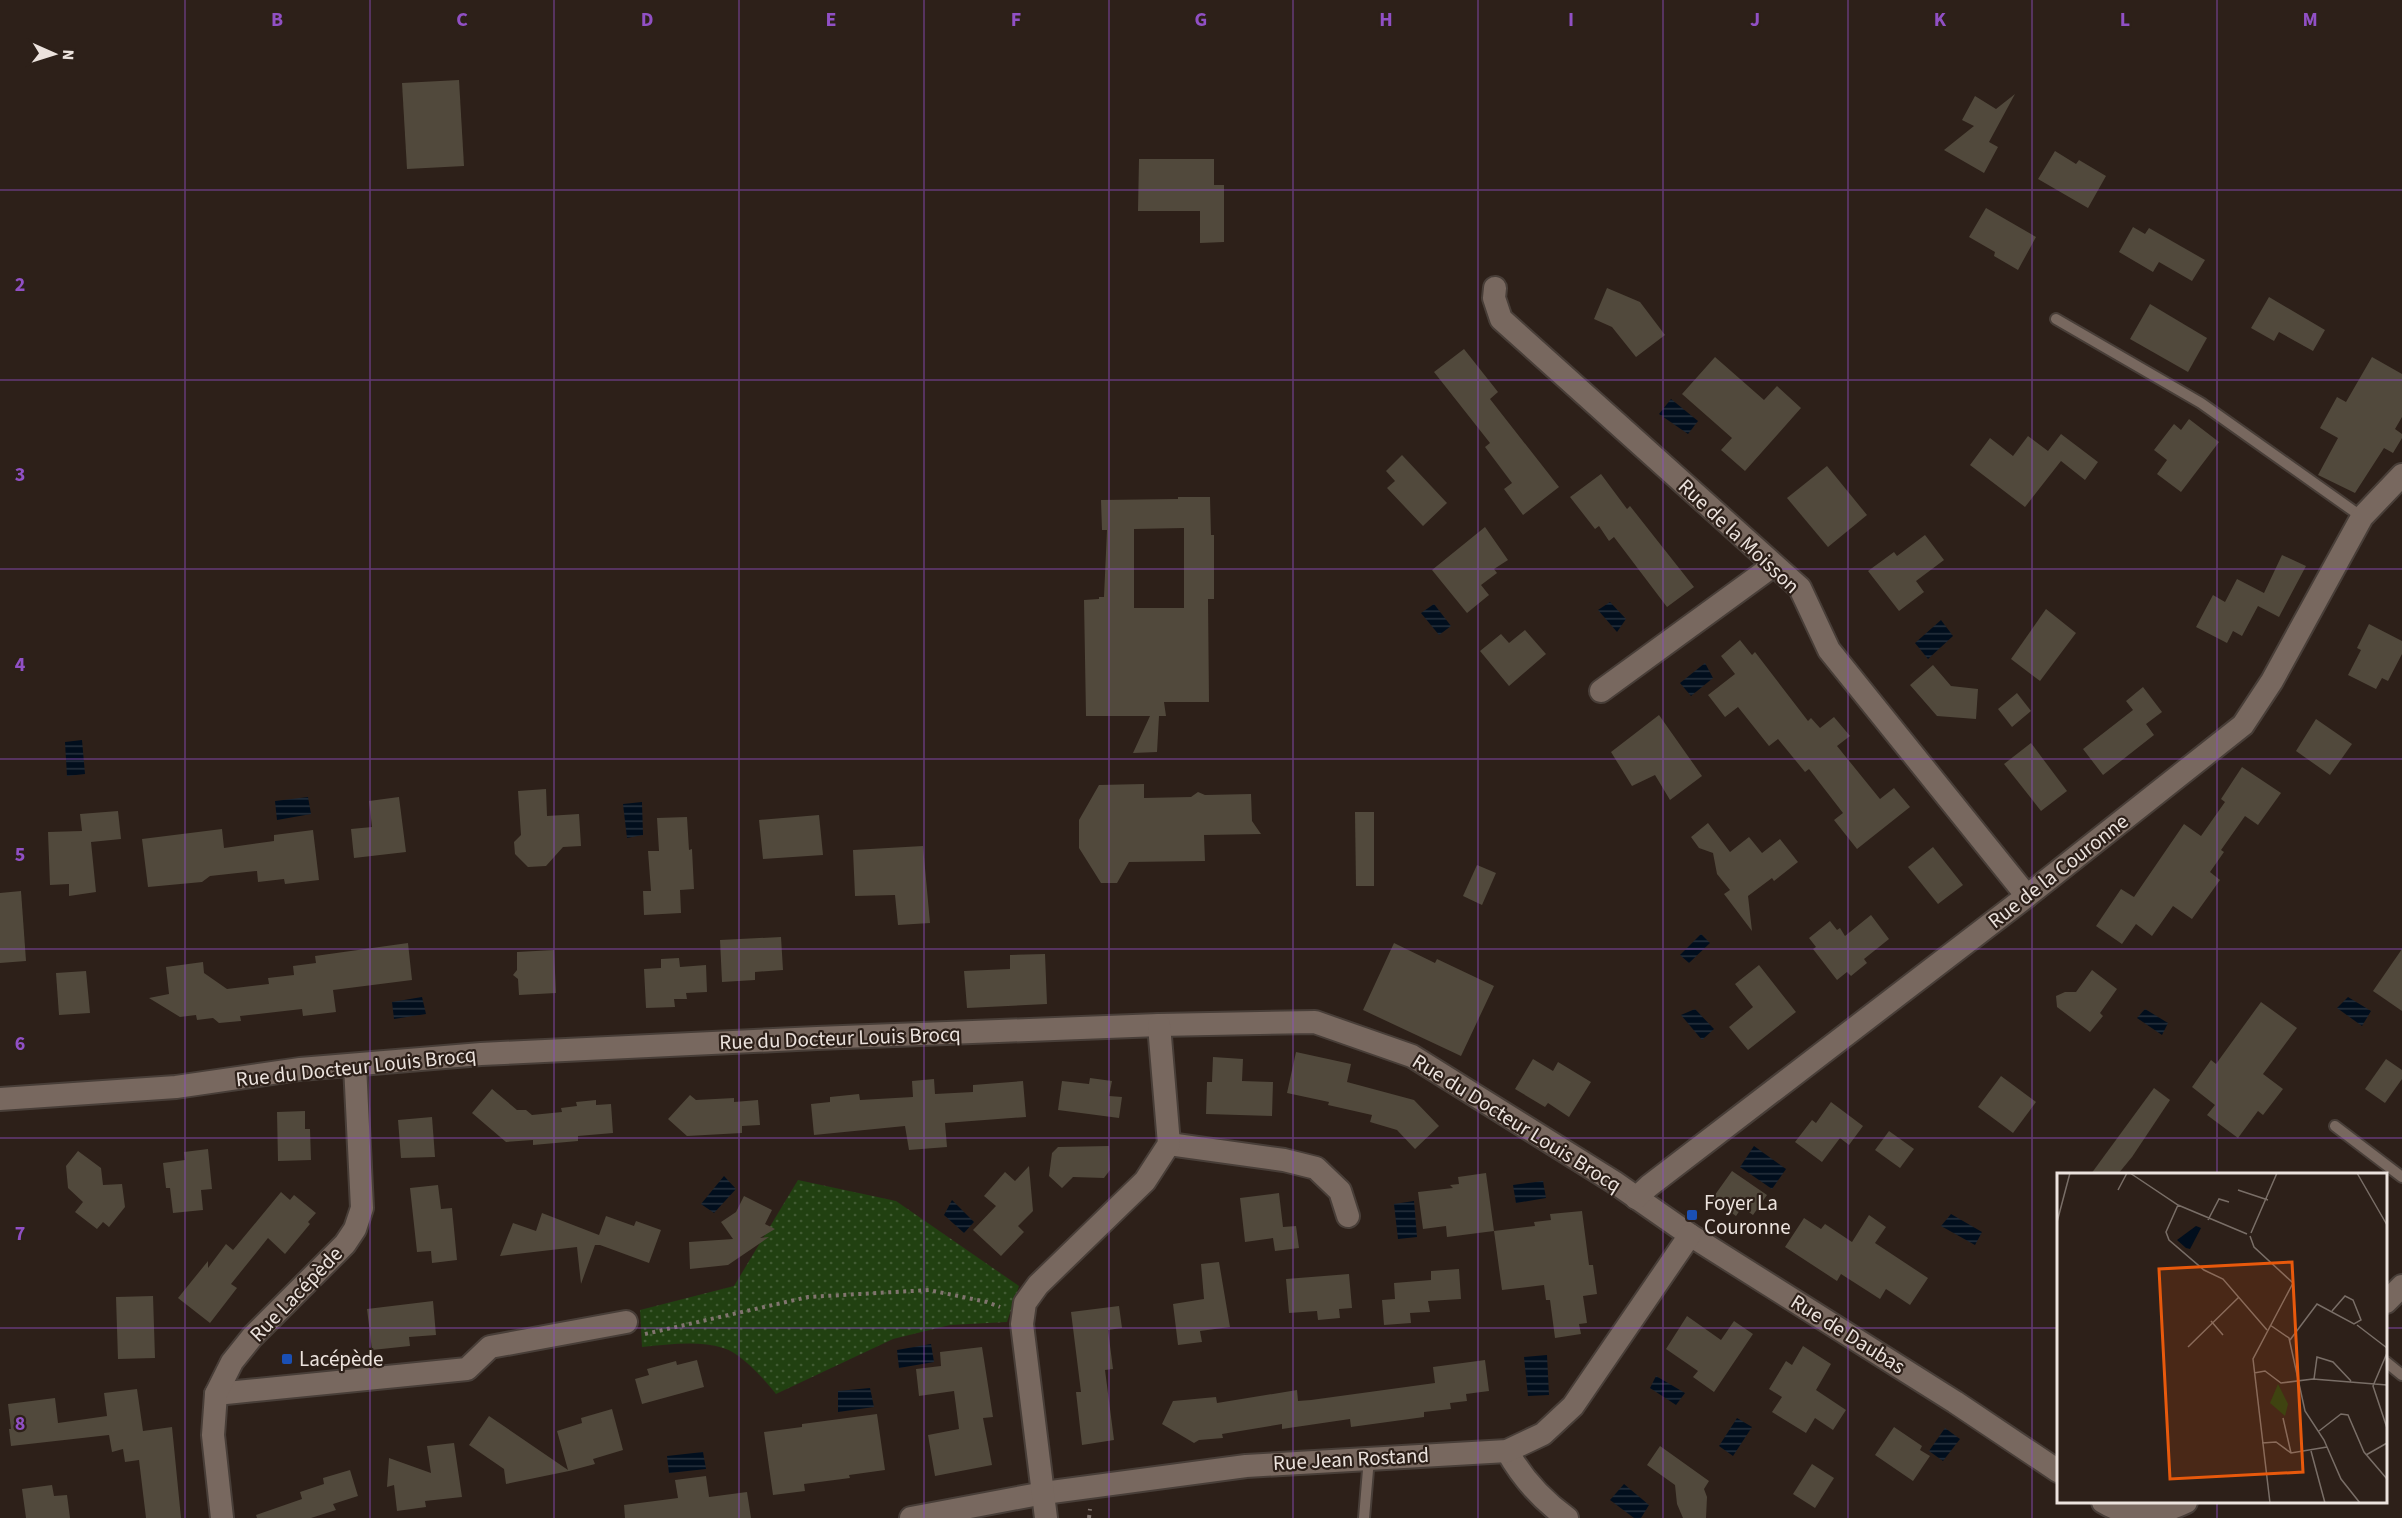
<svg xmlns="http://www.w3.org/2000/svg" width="2402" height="1518" viewBox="0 0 2402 1518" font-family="'Source Sans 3',sans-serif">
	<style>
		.grass { fill: url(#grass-dots) }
		.water { fill: url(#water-rules) }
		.building { fill: #51493c; fill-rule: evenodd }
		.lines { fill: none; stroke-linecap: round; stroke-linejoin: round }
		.lane-casing { stroke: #483e38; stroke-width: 14 }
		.street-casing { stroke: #483e38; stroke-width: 26 }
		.path { stroke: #81756f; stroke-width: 4; stroke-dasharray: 3 4.5; stroke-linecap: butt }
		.lane { stroke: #78685f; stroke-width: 10 }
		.street { stroke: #78685f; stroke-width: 22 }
		.grid { fill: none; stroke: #9150c5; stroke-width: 1.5; stroke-opacity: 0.55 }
		.transit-dot { fill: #1a4fb4; stroke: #2d2019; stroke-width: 2 }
		.labels { text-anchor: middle; stroke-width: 4.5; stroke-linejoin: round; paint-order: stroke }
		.street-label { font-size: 21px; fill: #ebe2dd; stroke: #2d2019 }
		.poi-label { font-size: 21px; fill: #ebe2dd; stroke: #2d2019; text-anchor: start }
		.inset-road { fill: none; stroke: #796e67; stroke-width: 1.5 }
		.view { fill: #e8590c; fill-opacity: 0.15; stroke: #e8590c; stroke-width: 3 }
		.inset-edge { fill: none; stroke: #ebe2dd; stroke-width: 3 }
		.grid-label { font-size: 20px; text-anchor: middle; font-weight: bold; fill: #9150c5; stroke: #2d2019; stroke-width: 4.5; stroke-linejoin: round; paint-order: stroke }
	</style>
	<defs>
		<pattern id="grass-dots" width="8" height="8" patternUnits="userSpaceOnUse" patternTransform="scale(1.5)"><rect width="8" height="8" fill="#214011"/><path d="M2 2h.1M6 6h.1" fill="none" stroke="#415b33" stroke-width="1.8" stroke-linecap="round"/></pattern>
		<pattern id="water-rules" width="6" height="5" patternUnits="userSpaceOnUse" patternTransform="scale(1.5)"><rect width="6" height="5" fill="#010e1d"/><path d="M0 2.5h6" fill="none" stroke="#26313d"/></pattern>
	</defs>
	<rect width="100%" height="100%" fill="#2d2019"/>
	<path class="grass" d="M798 1180 896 1201 1019 1286 1007 1322 950 1325 893 1339 776 1394C764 1379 741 1353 723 1348 697 1340 668 1345 642 1347L640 1310 734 1286Z"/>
	<g class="water">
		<path d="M1671 399 1698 421 1688 434 1659 414Z"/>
		<path d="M1610 602 1626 619 1617 632 1598 610Z"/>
		<path d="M1434 604 1451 626 1439 635 1421 613Z"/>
		<path d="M1941 620 1953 636 1928 659 1915 643Z"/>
		<path d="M1705 663 1713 678 1691 696 1680 683Z"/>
		<path d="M82 740 85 774 67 776 65 742Z"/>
		<path d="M308 797 311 814 277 820 275 801Z"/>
		<path d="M642 802 643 835 627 838 623 804Z"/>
		<path d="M1701 934 1710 943 1689 963 1680 955Z"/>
		<path d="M422 997 426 1014 394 1019 392 1002Z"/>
		<path d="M2348 997 2371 1011 2362 1026 2337 1008Z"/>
		<path d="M1695 1009 1714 1029 1702 1040 1681 1015Z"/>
		<path d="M2145 1009 2168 1023 2162 1035 2137 1018Z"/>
		<path d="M1754 1146 1786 1169 1772 1189 1740 1167Z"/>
		<path d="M724 1176 736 1189 714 1213 701 1204Z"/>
		<path d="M1543 1181 1546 1198 1516 1203 1513 1185Z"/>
		<path d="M952 1200 974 1222 964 1233 944 1215Z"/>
		<path d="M1414 1201 1417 1237 1398 1239 1394 1204Z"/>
		<path d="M1951 1214 1982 1232 1975 1245 1941 1226Z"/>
		<path d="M931 1344 934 1362 899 1368 897 1350Z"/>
		<path d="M1547 1355 1549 1395 1528 1396 1524 1357Z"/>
		<path d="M1656 1376 1685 1393 1676 1405 1650 1388Z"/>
		<path d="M870 1388 874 1407 838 1412V1391Z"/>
		<path d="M1737 1418 1752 1427 1733 1456 1719 1446Z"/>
		<path d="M1945 1428 1960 1439 1943 1461 1929 1451Z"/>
		<path d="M703 1452 706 1469 669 1473 667 1456Z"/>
		<path d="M1624 1484 1649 1505 1641 1518H1634L1610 1500Z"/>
	</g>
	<g class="building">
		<path d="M459 80 464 166 407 169 402 83Z"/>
		<path d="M2015 94 1989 142 1998 147 1984 173 1944 150 1974 126 1962 120 1975 96 1996 109Z"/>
		<path d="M2055 151 2076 164 2079 160 2106 176 2088 208 2038 179Z"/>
		<path d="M1139 159H1214V185H1224V242L1200 243V211H1138Z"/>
		<path d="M1986 208 2036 237 2018 270 1994 256 1995 252 1969 237Z"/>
		<path d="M2133 227 2145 234 2149 228 2205 260 2192 281 2159 262 2153 272 2119 252Z"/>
		<path d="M1607 288 1640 302 1665 335 1636 357 1612 327 1594 319Z"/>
		<path d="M2269 297 2325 330 2313 351 2279 332 2274 341 2251 328Z"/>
		<path d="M2150 304 2207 338 2188 372 2130 339Z"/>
		<path d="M1464 349 1498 392 1490 399 1559 487 1523 515 1504 489 1512 483 1485 447 1490 443 1434 372Z"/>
		<path d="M1715 357 1764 400 1777 386 1801 408 1745 471 1721 450 1732 438 1682 394Z"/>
		<path d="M2372 357 2402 374V417L2395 429 2402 434V438L2393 453 2384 448 2355 493 2318 475 2338 438 2320 428 2337 397 2346 402Z"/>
		<path d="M2189 419 2219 442 2181 492 2157 474 2167 460 2154 450 2174 424 2181 430Z"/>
		<path d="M2061 434 2098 462 2085 480 2061 461 2025 507 1970 465 1990 438 2013 456 2028 436 2048 451Z"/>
		<path d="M1402 455 1447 503 1423 526 1387 488 1395 481 1386 471Z"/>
		<path d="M1827 466 1867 515 1828 547 1787 498Z"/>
		<path d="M1601 474 1627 509 1630 506 1694 587 1667 607 1614 537 1609 541 1599 526 1595 529 1570 497Z"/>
		<path d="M1178 497H1210L1211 535H1214V599H1208L1209 702H1164L1166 716H1159L1157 752 1133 753 1150 716H1086L1084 600 1099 599V597H1104L1107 530H1102L1101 500 1178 499ZM1184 528V608H1134V529Z"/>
		<path d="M1485 527 1508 560 1494 569 1497 573 1481 585 1489 595 1467 613 1432 570Z"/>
		<path d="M1925 535 1944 560 1916 581 1924 592 1899 611 1868 571 1894 552 1897 556Z"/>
		<path d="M2282 555 2306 566 2279 617 2258 606 2242 636 2233 631 2227 643 2196 627 2213 595 2225 602 2237 579 2264 593Z"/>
		<path d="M2046 609 2076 633 2040 681 2011 659Z"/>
		<path d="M2369 624 2402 641V654L2388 681 2382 678 2376 689 2348 675 2361 650 2357 648Z"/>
		<path d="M1525 630 1546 654 1509 686 1480 651 1501 634 1509 643Z"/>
		<path d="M1740 640 1752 655 1755 652 1808 721 1811 718 1820 728 1834 717 1850 736 1837 746 1880 799 1894 788 1910 807 1857 849 1834 820 1843 813 1809 769 1805 772 1778 739 1769 746 1738 707 1725 717 1708 695 1735 674 1721 656Z"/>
		<path d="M1933 665 1951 686 1978 689 1976 719 1937 716 1910 685Z"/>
		<path d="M2143 687 2162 712 2146 724 2154 735 2103 775 2083 749 2133 710 2126 701Z"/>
		<path d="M2017 693 2031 711 2012 727 1998 709Z"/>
		<path d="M1659 715 1702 776 1670 800 1655 775 1632 786 1611 752Z"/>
		<path d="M2316 719 2352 744 2330 775 2296 751Z"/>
		<path d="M2031 743 2067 791 2041 811 2004 764Z"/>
		<path d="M2242 767 2281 793 2258 825 2245 816 2221 850 2224 852 2210 872 2220 880 2192 919 2173 906 2152 936 2136 924 2122 944 2096 926 2121 889 2134 897 2184 824 2201 836 2225 802 2221 799Z"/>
		<path d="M1144 784V798L1191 797 1198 792 1205 795 1251 794 1252 821 1261 834 1204 835 1205 861 1129 862 1117 883H1101L1079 848V820L1099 785Z"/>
		<path d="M546 789 547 816 579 814 581 846 563 847 546 866 528 867 515 854 514 842 521 835 518 791Z"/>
		<path d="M399 797 406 852 354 858 351 829 372 827 369 801Z"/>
		<path d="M118 811 121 839 91 842 96 892 69 896V884L50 885 48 832 82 831 80 814Z"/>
		<path d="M1355 812H1374V886H1356Z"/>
		<path d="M819 815 823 855 763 859 759 820Z"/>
		<path d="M687 817 689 850 692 849 694 889 680 890 681 913 644 915 643 891H651L648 851H659L657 818Z"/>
		<path d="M1708 823 1730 852 1749 837 1762 853 1780 839 1798 862 1774 881 1772 878 1748 896 1752 931 1724 894 1730 890 1717 874 1713 853 1699 848 1691 837Z"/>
		<path d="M222 829 224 848 274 841V835L313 830 319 880 285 884 284 879 258 882 257 871 210 876 202 882 148 887 142 839Z"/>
		<path d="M923 846 930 923 898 925 895 895 855 896 853 850Z"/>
		<path d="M1933 847 1963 885 1938 904 1908 867Z"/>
		<path d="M1477 865 1496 873 1482 905 1463 896Z"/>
		<path d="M21 891 26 961 0 963V893Z"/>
		<path d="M1871 915 1889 939 1864 959 1867 963 1851 976 1847 972 1837 980 1813 949 1816 947 1809 938 1830 921 1837 930 1840 928 1845 936Z"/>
		<path d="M781 937 783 970 755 972V980L722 982 720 940Z"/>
		<path d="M408 943 412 980 333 990 336 1012 303 1016 302 1009 240 1016 241 1021 219 1023 213 1018 197 1020 196 1015 180 1017 149 998 169 994 166 967 203 962 204 973 227 989 269 984 268 978 294 975 293 966 316 963 315 956Z"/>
		<path d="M1394 943 1435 963 1437 959 1494 986 1461 1056 1363 1010Z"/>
		<path d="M2402 949V1011L2373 991Z"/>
		<path d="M554 950 556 993 519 995 518 979 513 975 517 970V952Z"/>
		<path d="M1045 954 1047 1004 967 1008 964 971 1010 969V955Z"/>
		<path d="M679 958 680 967 706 965 707 992 686 993 687 999H674L675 1007 646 1008 644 969 661 968V959Z"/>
		<path d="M1759 965 1796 1012 1748 1050 1729 1027 1753 1007 1735 984Z"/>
		<path d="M2092 970 2117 989 2100 1013 2103 1016 2090 1032 2057 1007 2056 996 2065 992H2076Z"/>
		<path d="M86 971 90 1013 59 1015 56 973Z"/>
		<path d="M2261 1002 2297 1028 2263 1074 2283 1089 2263 1115 2258 1111 2238 1138 2207 1115 2215 1105 2192 1087 2211 1060 2216 1064Z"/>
		<path d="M1296 1052 1351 1064 1347 1082 1414 1100 1439 1126 1415 1149 1397 1130 1370 1122 1372 1115 1328 1105 1329 1102 1287 1093Z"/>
		<path d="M1213 1057 1243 1059 1242 1081 1273 1082 1272 1116 1206 1114 1207 1082H1212Z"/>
		<path d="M1533 1059 1553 1071 1558 1062 1591 1082 1569 1117 1548 1103 1545 1107 1515 1089Z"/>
		<path d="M2386 1059 2402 1070V1079L2385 1103 2365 1089Z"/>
		<path d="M2001 1076 2036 1102 2013 1133 1978 1107Z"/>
		<path d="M1090 1078 1112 1081 1109 1096 1122 1097 1119 1118 1058 1110 1062 1081 1089 1084Z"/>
		<path d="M934 1079 935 1094 973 1092V1085L1023 1081 1026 1117 945 1123 947 1147 909 1150 905 1126 814 1135 811 1104 830 1102V1097L859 1094 860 1100 913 1097 912 1081Z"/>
		<path d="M2154 1088 2170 1100 2132 1157 2118 1174H2091Z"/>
		<path d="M492 1089 517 1110H526L532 1115 562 1112 561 1108 577 1106 576 1102 596 1100V1105L611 1104 613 1133 578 1136V1141L533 1145V1140L506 1142 472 1113Z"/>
		<path d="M690 1095 696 1100 734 1098V1102L758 1100 760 1125 742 1126V1133L687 1136 668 1119Z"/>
		<path d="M1831 1102 1863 1126 1849 1145 1840 1138 1822 1162 1795 1142 1812 1120 1816 1123Z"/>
		<path d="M305 1111V1129H310L311 1160 278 1161 277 1112Z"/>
		<path d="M432 1117 435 1157 401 1158 398 1120Z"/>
		<path d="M1889 1131 1914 1149 1900 1168 1875 1150Z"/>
		<path d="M1109 1146 1110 1170 1104 1178 1073 1177 1062 1188 1049 1176 1052 1153 1058 1147Z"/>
		<path d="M208 1149 212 1189 201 1190 203 1210 173 1213 170 1188H166L163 1163 185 1160 184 1152Z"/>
		<path d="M78 1151 101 1168 103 1185 122 1184 125 1207 109 1227 103 1222 97 1229 75 1212 83 1202 68 1188 66 1166Z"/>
		<path d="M1029 1166 1033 1211 1018 1226 1024 1232 1001 1256 973 1230 996 1206 984 1196 1005 1172 1015 1181Z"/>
		<path d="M1732 1171 1767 1195 1753 1215 1742 1207 1736 1216 1712 1199Z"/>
		<path d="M1486 1173 1494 1231 1535 1226 1534 1222 1551 1220 1550 1214 1582 1211 1589 1265H1593L1597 1294 1583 1296 1587 1323 1579 1324 1581 1334 1555 1338 1550 1300H1546L1544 1285 1502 1290 1494 1231 1447 1237 1446 1226 1423 1229 1418 1192 1453 1188 1450 1185 1459 1184 1458 1177Z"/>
		<path d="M438 1185 441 1209 452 1208 457 1260 432 1263 431 1251 417 1252 410 1188Z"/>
		<path d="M281 1192 290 1200 294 1195 316 1213 308 1222 310 1224 285 1254 268 1238 231 1284 237 1288 210 1323 178 1298 208 1261V1268L226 1244 233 1250Z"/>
		<path d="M1279 1193 1283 1227 1296 1226 1299 1248 1275 1251 1273 1238 1245 1242 1240 1198Z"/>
		<path d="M744 1196 772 1210 765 1224 775 1229 760 1238 769 1237 728 1265 690 1269 689 1242 733 1239 721 1222 736 1212Z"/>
		<path d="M542 1213 599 1235 606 1216 634 1226 636 1221 661 1230 649 1263 600 1245H595L581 1284 577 1247 500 1256 513 1223 536 1231Z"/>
		<path d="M1869 1215 1886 1227 1875 1243 1928 1278 1910 1305 1886 1289 1880 1299 1841 1274 1837 1281 1785 1247 1804 1218 1821 1229 1825 1224 1852 1242Z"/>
		<path d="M1219 1262 1230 1327 1200 1331 1202 1342 1178 1345 1173 1304 1204 1299 1201 1264Z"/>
		<path d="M1459 1269 1461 1299 1428 1301 1430 1312 1410 1313 1411 1323 1384 1325 1382 1300 1395 1299 1394 1283 1431 1280V1271Z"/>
		<path d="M1349 1274 1352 1308 1339 1309 1340 1318 1318 1320 1317 1311 1289 1313 1286 1279Z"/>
		<path d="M153 1296 155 1358 118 1359 116 1297Z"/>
		<path d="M433 1301 436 1335 409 1337 410 1346 372 1350 367 1309Z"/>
		<path d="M1119 1306 1122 1328 1108 1330 1113 1369 1105 1370 1114 1440 1082 1445 1076 1392H1081L1071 1312Z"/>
		<path d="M1687 1316 1721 1340 1734 1321 1753 1334 1714 1392 1693 1377 1698 1371 1666 1349Z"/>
		<path d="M1803 1346 1831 1364 1816 1390 1846 1410 1833 1430 1815 1418 1806 1433 1772 1412 1782 1397 1769 1389 1786 1361 1792 1365Z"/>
		<path d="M982 1347 993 1417 983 1418 992 1465 935 1476 928 1435 959 1429 954 1391 919 1396 916 1369 941 1366 940 1352Z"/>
		<path d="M697 1360 704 1387 642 1404 635 1379 649 1375 647 1369 676 1361 677 1365Z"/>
		<path d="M1485 1360 1489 1391 1466 1394 1467 1401 1450 1403 1451 1409 1424 1412V1417L1351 1427 1350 1419 1282 1429V1424L1222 1434 1223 1438 1199 1440 1194 1443 1162 1424 1173 1401 1216 1397 1217 1403 1297 1390 1298 1401 1311 1400 1435 1383 1433 1367Z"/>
		<path d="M137 1389 143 1431 172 1427 181 1518H146L139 1460 125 1462 123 1449 112 1452 109 1435 11 1446 9 1429H11L8 1404 55 1398 58 1423 107 1416 104 1393Z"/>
		<path d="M612 1409 623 1450 593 1459 595 1464 569 1471 506 1484 504 1469 469 1445 489 1416 568 1470 557 1431 582 1423 581 1418Z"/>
		<path d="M877 1414 885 1470 849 1475 850 1478 804 1484 805 1491 773 1495 764 1432 802 1427V1424Z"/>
		<path d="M1894 1427 1922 1446 1920 1450 1930 1456 1913 1481 1875 1455Z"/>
		<path d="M454 1443 462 1497 425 1501 426 1507 397 1511 394 1485 387 1487 389 1458 431 1473 427 1446Z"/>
		<path d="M1660 1446 1709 1481 1704 1489 1707 1497 1706 1518H1683L1677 1504 1675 1485 1647 1465Z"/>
		<path d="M1812 1464 1834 1478 1815 1508 1793 1494Z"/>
		<path d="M350 1470 358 1496 333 1504 336 1510 311 1518H257L256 1515 302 1499 300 1492 324 1484 323 1478Z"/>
		<path d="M706 1476 709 1497 747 1492 751 1518H625L624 1505 678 1498 675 1480Z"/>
		<path d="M52 1485 54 1496 67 1495 70 1518H26L22 1489Z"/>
	</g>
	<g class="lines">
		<defs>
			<g id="lane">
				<path d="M2056 319 2201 403 2362 517"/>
				<path d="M2335 1126 2402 1177"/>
				<path d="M2386 1362 2402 1375"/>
				<path d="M1364 1518 1369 1458"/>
			</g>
			<g id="street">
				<path d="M1495 288 1494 298 1501 319 1800 588 1829 650 2027 896"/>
				<path d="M1601 691 1774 565"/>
				<path d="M0 1099 176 1087 300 1069 481 1054 817 1038 1159 1025 1315 1022 1412 1056 1614 1182 1690 1235 1955 1402 2058 1471"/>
				<path d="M1169 1144 1284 1160 1316 1168 1340 1191 1348 1216"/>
				<path d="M1636 1198 1649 1186 2027 896 2243 725 2272 681 2362 517 2402 475"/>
				<path d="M2386 1302 2402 1286"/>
				<path d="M216 1394 467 1369 490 1347 626 1322"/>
				<path d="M1507 1451C1522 1478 1542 1500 1567 1518"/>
				<path d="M2103 1502C2129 1518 2160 1515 2186 1502"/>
				<path d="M222 1518 213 1435 216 1394 232 1362 252 1337 345 1244 355 1229 362 1208 355 1065"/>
				<path d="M911 1518 1044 1493 1246 1466 1507 1451 1543 1434 1573 1406 1690 1235"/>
				<path d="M1046 1518 1022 1324 1025 1303 1038 1285 1145 1181 1169 1144 1159 1025"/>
			</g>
		</defs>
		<use href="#lane" class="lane-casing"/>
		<use href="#street" class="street-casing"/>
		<g class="path">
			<path d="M645 1334 808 1297 929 1290 987 1302 1000 1307"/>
			<path d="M1089 1518 1090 1509"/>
		</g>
		<use href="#lane" class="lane"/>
		<use href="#street" class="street"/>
	</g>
	<path class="grid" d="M185 0V1518M370 0V1518M554 0V1518M739 0V1518M924 0V1518M1109 0V1518M1293 0V1518M1478 0V1518M1663 0V1518M1848 0V1518M2032 0V1518M2217 0V1174M0 190H2402M0 380H2402M0 569H2402M0 759H2402M0 949H2402M0 1138H2402M0 1328H2058M2386 1328H2402M2217 1502V1518"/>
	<g class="transit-dot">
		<rect x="1686" y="1209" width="12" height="12" rx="3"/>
		<rect x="281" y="1353" width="12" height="12" rx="3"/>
	</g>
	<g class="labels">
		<g class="street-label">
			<text transform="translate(1739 536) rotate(43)" y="7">Rue de la Moisson</text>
			<text transform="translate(2058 871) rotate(-38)" y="7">Rue de la Couronne</text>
			<text transform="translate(840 1038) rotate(-2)" y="7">Rue du Docteur Louis Brocq</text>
			<text transform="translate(356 1067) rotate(-6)" y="7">Rue du Docteur Louis Brocq</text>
			<text transform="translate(1517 1123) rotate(32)" y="7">Rue du Docteur Louis Brocq</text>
			<text transform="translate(296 1294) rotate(-46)" y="7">Rue Lacépède</text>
			<text transform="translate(1848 1334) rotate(32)" y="7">Rue de Daubas</text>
			<text transform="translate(1351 1459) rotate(-3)" y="7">Rue Jean Rostand</text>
		</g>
		<g class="poi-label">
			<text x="1704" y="1210">Foyer La<tspan x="1704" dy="24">Couronne</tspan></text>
			<text x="299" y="1366">Lacépède</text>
		</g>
	</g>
	<g transform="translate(2057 1173)">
		<rect width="330" height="330" fill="#2d2019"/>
		<path d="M221 211 231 231 228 243 213 230Z" fill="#214011"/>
		<path d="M139 53 144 55 133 76 129 75 120 67Z" fill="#010e1d"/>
		<path class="inset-road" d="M73 0 121 32 190 61M300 0 330 52M61 17 70 0M181 17 211 27M121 32 109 59 112 67 147 97 166 106 210 157M151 47 162 26 172 29M0 49 13 0M194 60 220 0M193 63 197 74 236 110 196 186 213 330M154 148 166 162M213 152 232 165 248 238 267 267 284 306 303 330M300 152 330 175M233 167 260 131 297 151 304 147 296 127 288 123 275 138M131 174 182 124M330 180 316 213 330 255M197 200 208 198 224 210 256 206 330 212M257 206 260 184 276 189 294 208M226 245 234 280M262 258 284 241 291 242 307 279 330 306M205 270 219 269 234 280 270 274M254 278 268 330M309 282 330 270"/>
		<path class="view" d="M235 89 246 299 113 306 102 96Z"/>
		<rect width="330" height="330" class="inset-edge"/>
	</g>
	<g class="grid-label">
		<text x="277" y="26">B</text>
		<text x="462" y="26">C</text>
		<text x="647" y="26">D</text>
		<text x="831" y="26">E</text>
		<text x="1016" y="26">F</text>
		<text x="1201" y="26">G</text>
		<text x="1386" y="26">H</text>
		<text x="1571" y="26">I</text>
		<text x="1755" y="26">J</text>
		<text x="1940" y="26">K</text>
		<text x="2125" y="26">L</text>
		<text x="2310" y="26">M</text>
		<text x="20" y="291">2</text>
		<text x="20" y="481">3</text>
		<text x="20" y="671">4</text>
		<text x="20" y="861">5</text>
		<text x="20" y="1050">6</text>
		<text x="20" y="1240">7</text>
		<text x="20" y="1430">8</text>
	</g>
	<g transform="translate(54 54) rotate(93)" stroke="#2d2019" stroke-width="4.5" paint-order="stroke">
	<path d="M0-4.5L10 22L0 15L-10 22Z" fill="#ebe2dd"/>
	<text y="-9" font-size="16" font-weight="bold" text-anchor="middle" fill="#ebe2dd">N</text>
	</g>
</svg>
